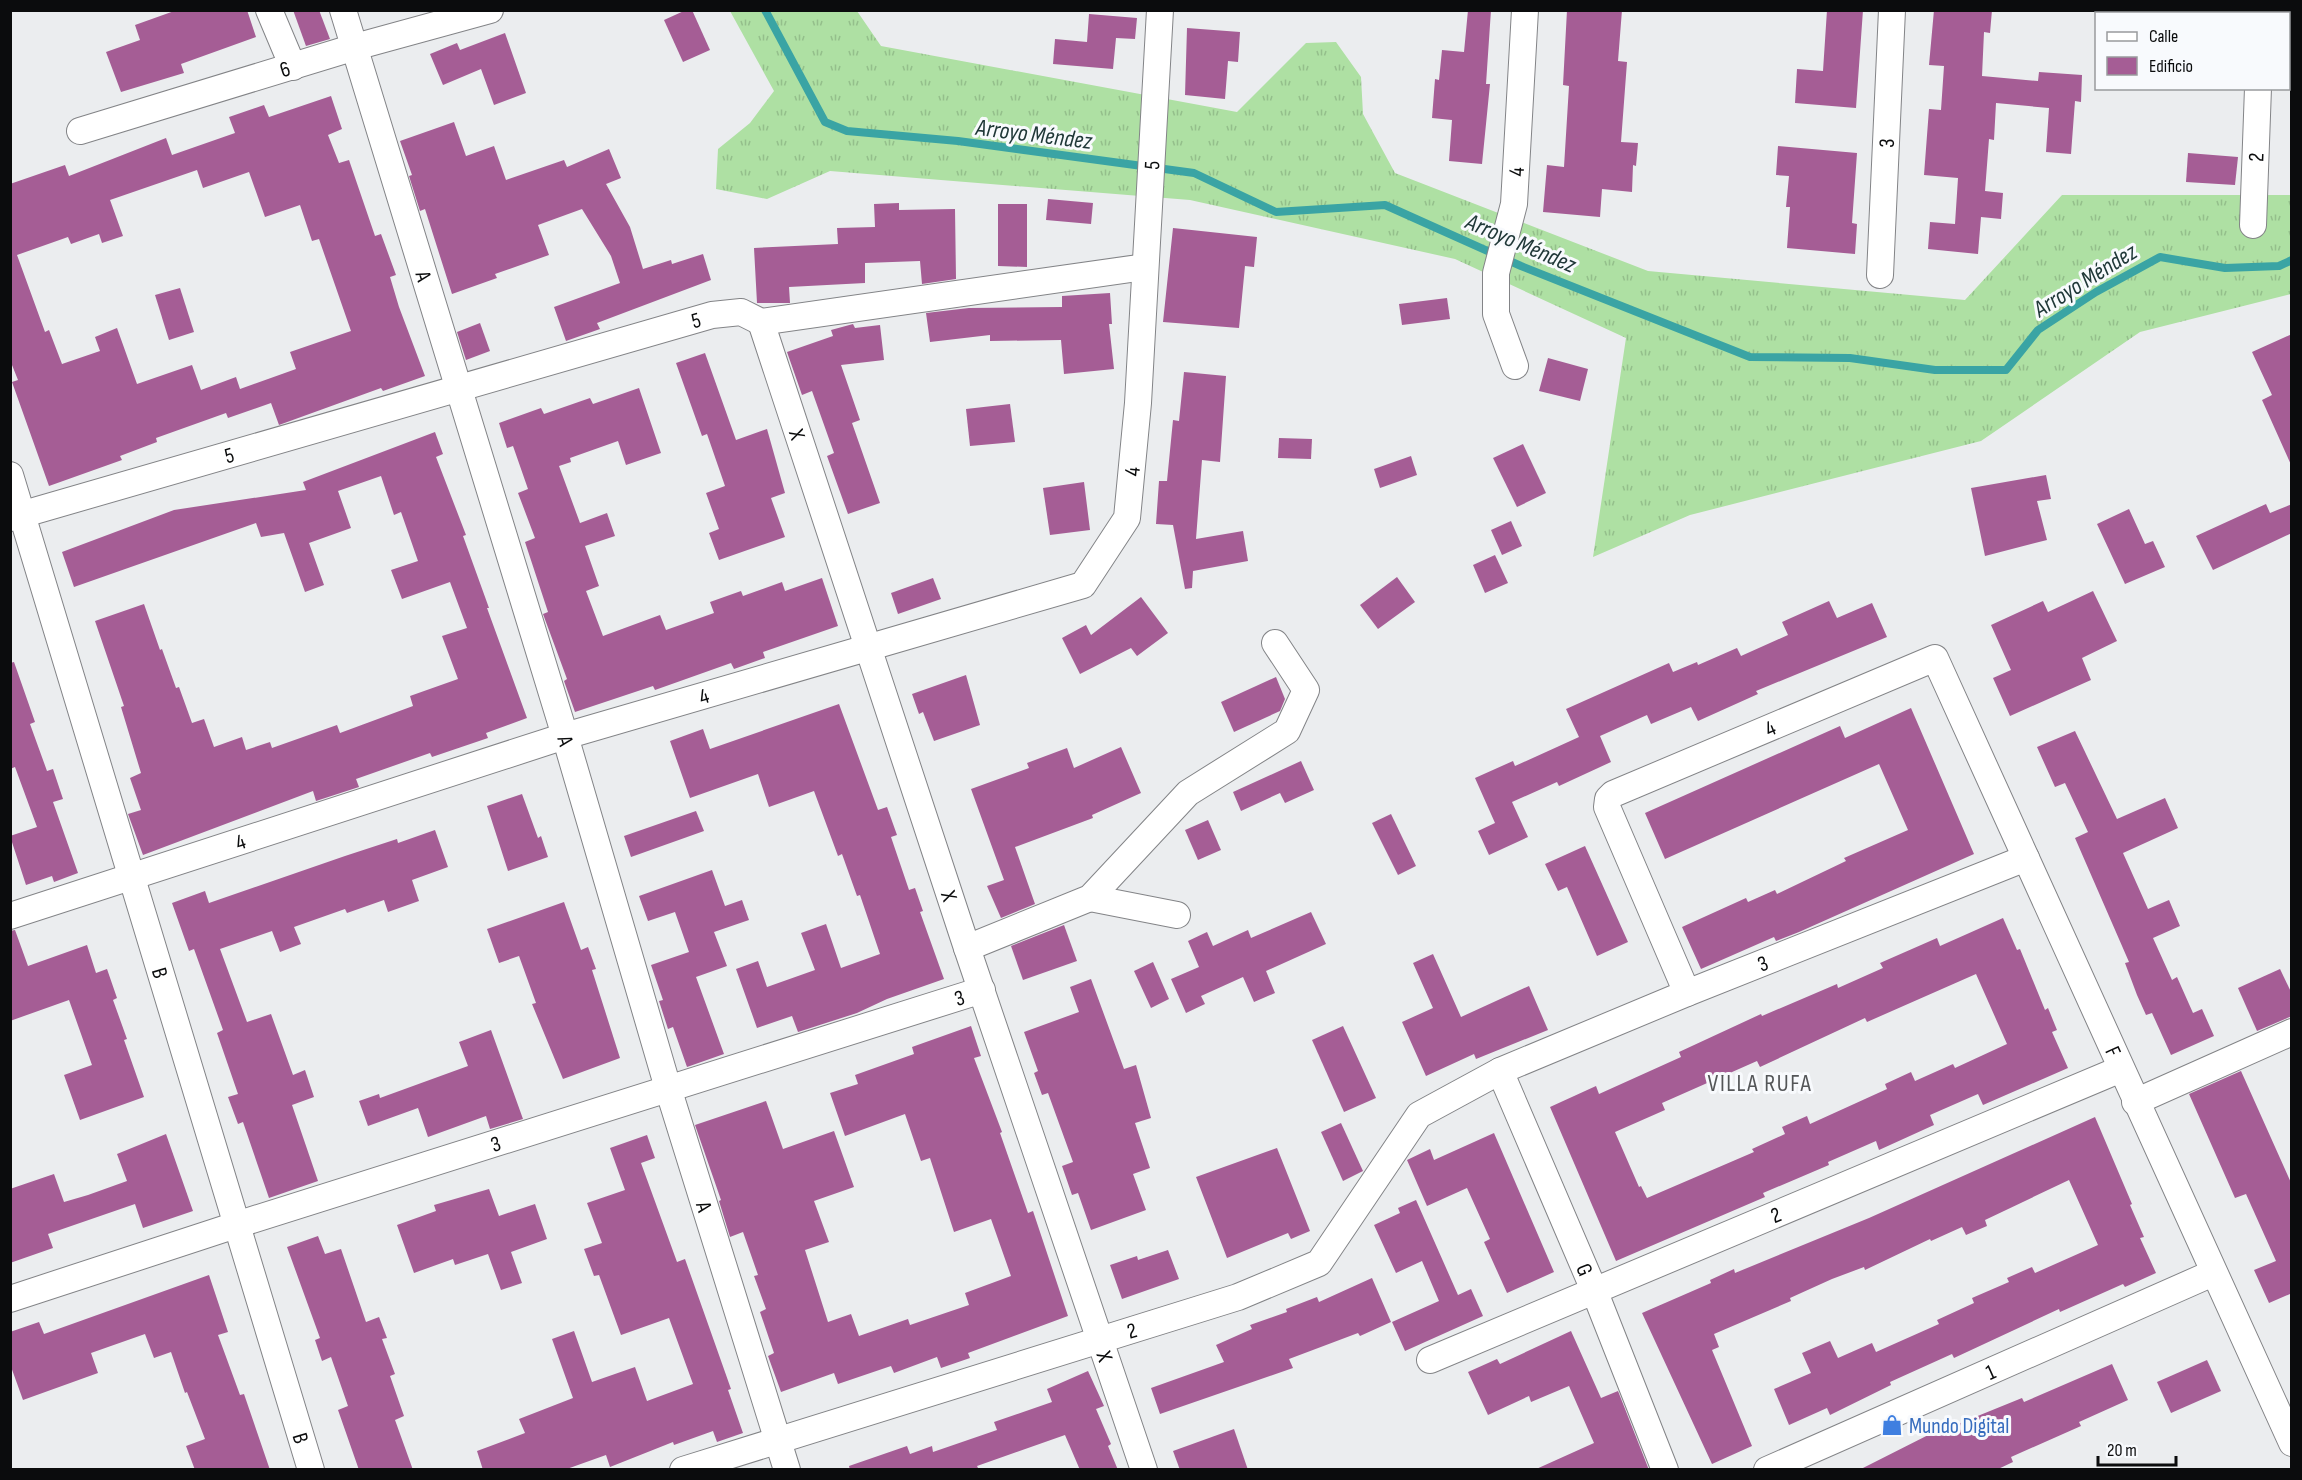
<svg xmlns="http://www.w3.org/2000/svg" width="2302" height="1480" viewBox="0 0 2302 1480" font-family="'Sofia Sans Condensed',sans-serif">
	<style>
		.grass { fill: url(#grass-tufts) }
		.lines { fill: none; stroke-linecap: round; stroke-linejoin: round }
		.stream { stroke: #3aa4a4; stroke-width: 8 }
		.building { fill: #a55d95; fill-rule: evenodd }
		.minor-casing { stroke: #838487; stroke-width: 28 }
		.minor { stroke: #fff; stroke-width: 26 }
		.labels { text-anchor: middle; stroke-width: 6; stroke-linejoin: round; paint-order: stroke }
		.street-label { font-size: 22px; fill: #0b0c0d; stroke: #f8fafd }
		.shop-label { font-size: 22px; fill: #366cbe; stroke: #f8fafd; text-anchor: start }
		.water-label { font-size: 24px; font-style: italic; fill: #203838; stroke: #f8fafd }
		.neighbourhood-label { font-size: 24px; letter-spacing: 1.5px; fill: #545658; stroke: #f8fafd }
	</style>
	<defs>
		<pattern id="grass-tufts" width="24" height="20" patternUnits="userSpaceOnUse" patternTransform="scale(1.5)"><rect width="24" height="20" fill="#aee0a3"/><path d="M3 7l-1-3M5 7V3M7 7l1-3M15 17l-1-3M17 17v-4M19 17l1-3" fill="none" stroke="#94bf8b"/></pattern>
	</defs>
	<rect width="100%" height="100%" fill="#ebedef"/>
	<path class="grass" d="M730 11H857L881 46 1237 112 1306 43 1336 42 1361 77 1363 114 1395 173 1648 271 1965 300 2062 195H2291V294L2140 332 1981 441 1690 515 1593 557 1626 338 1455 259 1190 200 830 171 767 199 716 189 718 149 750 123 774 91Z"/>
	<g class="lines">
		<path class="stream" d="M765 10 825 122 847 131 958 141 1194 173 1276 212 1385 205 1521 266 1750 357 1850 358 1935 370H2006L2038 330 2096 292 2160 257 2225 268 2279 266 2292 260"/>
	</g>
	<g class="building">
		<path d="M177 10H247L256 37 181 64 184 73 121 92 106 52 140 40 135 25Z"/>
		<path d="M293 10H319L330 39 306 46Z"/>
		<path d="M686 10H692L710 50 683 62 664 20Z"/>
		<path d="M1468 10H1491L1486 84H1490L1482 164 1449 161 1452 120 1432 118 1435 79 1439 80 1442 50 1464 52Z"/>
		<path d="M1567 10H1622L1618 61 1627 62 1621 142 1638 143 1636 166 1633 165 1632 192 1602 189 1600 217 1543 212 1547 165 1564 167 1569 86 1563 85Z"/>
		<path d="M1827 10H1863L1856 108 1795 103 1797 69 1823 71Z"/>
		<path d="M1934 10H1992L1990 33 1984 32 1982 76 2038 81 2039 72 2082 75 2081 102 2075 101 2071 154 2046 152 2049 108 1996 103 1994 140 1989 139 1985 191 2003 193 2001 219 1981 217 1978 254 1928 249 1930 222 1955 224 1958 178 1924 175 1929 109 1941 110 1944 66 1929 65Z"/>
		<path d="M1089 14 1137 18 1135 39 1116 38 1113 69 1053 64 1055 39 1087 42Z"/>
		<path d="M1187 28 1240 32 1238 62 1228 61 1225 99 1185 95Z"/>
		<path d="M505 33 526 93 494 105 481 69 443 85 430 54 457 43 460 50Z"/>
		<path d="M331 96 342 129 328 135 339 163 349 160 375 236 381 234 396 275 390 277 399 307 425 376 383 391 381 388 279 425 271 403 228 418 226 413 156 438 157 442 120 456 122 460 49 486 12 382 18 380 10 360V184L65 165 69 176 166 138 172 155 235 133 229 117 264 105 269 117ZM197 170 203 188 249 172 265 217 300 205 312 241 319 239 351 331 290 352 296 369 240 389 236 377 201 390 192 365 137 384 117 328 95 337 100 351 62 364 49 330 45 332 17 255 68 237 71 244 99 234 102 243 123 236 110 200Z"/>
		<path d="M454 122 466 156 494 146 506 180 564 160 567 167 609 149 621 178 606 184 630 227 643 269 671 260 672 264 703 254 711 280 597 323 600 329 566 341 554 307 620 283 611 256 582 209 538 225 549 255 495 274 497 278 452 294 425 209 420 211 409 176 412 175 400 141Z"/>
		<path d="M1778 146 1857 153 1852 223 1857 224 1855 254 1787 248 1790 207H1786L1789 176 1776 175Z"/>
		<path d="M2188 153 2238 157 2235 185 2186 182Z"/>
		<path d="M1048 199 1093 203 1091 224 1046 220Z"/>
		<path d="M899 203V210L955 209 956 279 922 284 920 261 865 263V283L789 287 790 303H757L754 248 838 244 837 228 875 227 874 204Z"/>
		<path d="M998 204H1027V267L998 266Z"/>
		<path d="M1173 228 1257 237 1254 267 1245 266 1239 328 1163 322Z"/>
		<path d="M180 288 194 332 169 340 155 295Z"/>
		<path d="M1110 293 1112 324H1109L1114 369 1064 374 1061 340 990 341V335L930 342 926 313 969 308 1062 307V296Z"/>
		<path d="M1447 298 1450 319 1402 325 1399 304Z"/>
		<path d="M480 323 490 351 466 360 457 332Z"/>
		<path d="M853 324 855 328 880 325 884 360 841 365 860 420 852 423 880 503 848 514 827 456 834 453 812 391 802 395 787 352 833 336 831 330Z"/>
		<path d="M2292 334V467L2262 400 2272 395 2252 352Z"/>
		<path d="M705 353 736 440 767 429 785 493 771 498 785 537 719 560 709 533 719 529 706 493 725 486 707 434 702 436 676 363Z"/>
		<path d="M1548 358 1588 369 1580 401 1539 391Z"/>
		<path d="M1184 372 1226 376 1220 462 1202 460 1196 539 1243 531 1248 561 1193 571 1192 588 1185 589 1173 525 1156 524 1159 481H1167L1173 420 1179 421Z"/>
		<path d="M639 388 661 453 626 465 618 441 570 458 571 462 559 466 580 523 607 513 615 536 585 546 599 586 586 591 603 636 660 615 666 630 714 613 710 602 741 591 743 596 782 582 785 591 822 578 838 626 763 652 765 658 734 669 731 663 655 690 653 686 575 712 564 681 567 679 543 614 548 612 525 542 535 538 518 493 528 489 513 446 507 448 499 423 541 408 544 414 590 398 593 404Z"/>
		<path d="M1010 404 1015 442 970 446 966 409Z"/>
		<path d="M435 432 443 454 436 457 466 535 463 536 489 608H487L527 718 486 733 488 738 432 757 430 753 356 779 359 787 316 801 313 791 143 855 128 814 141 810 130 778 141 773 121 707 124 706 95 621 144 604 160 650 162 649 176 688 179 687 192 723 204 719 214 747 242 737 246 750 270 742 272 748 337 725 340 733 413 706 410 696 458 679 442 636 467 628 450 582 402 599 391 570 418 561 401 512 394 515 381 476 338 491 351 528 309 543 324 585 305 592 284 533 261 537 256 523 74 587 62 552 174 510 306 490 303 482Z"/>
		<path d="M1279 438 1312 439 1311 459 1278 458Z"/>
		<path d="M1523 444 1546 493 1517 507 1493 458Z"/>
		<path d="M1411 456 1417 475 1380 488 1374 469Z"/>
		<path d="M2046 475 2051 499 2037 501 2047 540 1985 556 1971 488Z"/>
		<path d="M1084 482 1090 530 1050 535 1043 488Z"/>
		<path d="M2266 504 2270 513 2292 504V533L2213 570 2196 536Z"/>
		<path d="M2129 509 2145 544 2153 541 2165 567 2125 584 2097 524Z"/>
		<path d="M1511 521 1522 546 1502 555 1491 530Z"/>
		<path d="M1495 555 1508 583 1485 593 1473 565Z"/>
		<path d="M1397 577 1415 602 1378 629 1360 605Z"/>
		<path d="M933 578 941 599 898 614 891 593Z"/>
		<path d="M2093 591 2117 641 2082 658 2091 680 2010 716 1993 678 2011 670 1991 625 2043 601 2048 612Z"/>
		<path d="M1141 597 1168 633 1137 656 1131 648 1080 674 1062 638 1086 625 1091 635Z"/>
		<path d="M1829 601 1837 618 1872 603 1887 637 1756 691 1758 694 1698 721 1691 707 1651 724 1647 715 1600 736 1611 762 1559 786 1557 782 1512 802 1528 837 1489 855 1478 831 1495 823 1475 778 1513 761 1515 766 1579 737 1566 709 1669 663 1673 672 1697 662 1698 665 1737 648 1741 656 1788 635 1782 622Z"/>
		<path d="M14 662 35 722 30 724 47 771 53 769 63 799 53 802 78 873 54 882 52 876 26 885 10 836 37 827 15 767 10 769V663Z"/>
		<path d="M966 675 980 725 934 741 923 712 919 714 912 694Z"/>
		<path d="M1276 677 1285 699 1280 711 1234 732 1221 702Z"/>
		<path d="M839 704 878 810 887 807 897 835 891 837 909 890 915 888 923 911 920 912 944 979 887 999 857 1013 798 1032 792 1016 757 1028 736 969 758 961 767 987 815 970 801 933 826 924 841 968 880 954 860 895 857 896 842 854 838 856 814 791 769 807 758 774 690 798 670 741 703 729 710 749Z"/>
		<path d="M1911 708 1974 854 1799 932 1776 941 1774 937 1701 969 1682 927 1746 898 1748 902 1775 890 1777 894 1846 861 1844 858 1908 830 1879 764 1665 859 1645 813 1840 726 1845 738Z"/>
		<path d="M2075 731 2117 819 2165 798 2178 828 2123 853 2148 909 2169 900 2180 926 2153 938 2172 980 2177 977 2193 1013 2202 1009 2214 1036 2171 1055 2152 1013 2146 1015 2137 995 2125 963 2129 962 2075 838 2088 832 2065 783 2055 787 2037 747Z"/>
		<path d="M1121 747 1141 793 1092 815 1093 818 1015 847 1035 904 1001 918 987 886 1004 880 971 789 1029 768 1027 763 1067 748 1074 768Z"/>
		<path d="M1301 761 1314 790 1285 803 1280 793 1241 811 1233 792Z"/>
		<path d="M522 794 538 838 541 836 548 857 508 871 487 806Z"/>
		<path d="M696 811 704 831 631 857 624 836Z"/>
		<path d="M1391 814 1416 866 1398 875 1372 823Z"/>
		<path d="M1208 820 1221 850 1198 860 1185 830Z"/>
		<path d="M435 830 448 867 412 880 419 901 388 912 384 900 347 913 345 909 294 927 301 944 280 952 272 931 220 949 247 1022 271 1014 293 1075 305 1070 314 1097 292 1105 318 1181 269 1198 243 1122 238 1124 228 1097 238 1094 217 1033 223 1030 194 949 189 951 172 903 205 891 209 903 345 856 397 839 398 843Z"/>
		<path d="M1585 846 1628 942 1597 956 1567 887 1558 891 1545 864Z"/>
		<path d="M712 870 725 906 742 900 749 920 714 932 727 966 696 977 724 1054 687 1067 673 1027 668 1029 659 1001 663 1000 651 965 689 952 675 912 648 921 639 896Z"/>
		<path d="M564 902 581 950 588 947 596 969 592 970 620 1058 563 1079 532 1004 536 1003 519 956 499 963 487 929Z"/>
		<path d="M1311 912 1326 944 1266 971 1275 993 1254 1002 1243 977 1201 996 1205 1004 1186 1013 1171 979 1199 967 1188 941 1207 932 1213 946 1248 930 1251 938Z"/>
		<path d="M2003 918 2017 950 2020 949 2045 1010 2048 1008 2057 1030 2052 1032 2068 1068 1983 1105 1978 1094 1930 1115 1934 1125 1879 1150 1876 1141 1828 1162 1829 1165 1763 1193 1765 1197 1616 1261 1550 1107 1596 1086 1599 1094 1681 1057 1679 1052 1761 1014 1762 1016 1837 984 1838 988 1883 968 1880 963 1937 938 1940 946ZM1976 974 2007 1044 1955 1068 1953 1064 1915 1081 1911 1072 1885 1084 1887 1089 1810 1124 1807 1116 1782 1127 1785 1134 1752 1149 1754 1152 1647 1198 1641 1186 1639 1187 1615 1132 1665 1110 1662 1103 1757 1061 1760 1067 1865 1018 1867 1022Z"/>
		<path d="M1064 925 1077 961 1023 980 1011 946Z"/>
		<path d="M15 930 28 966 87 945 96 973 107 969 117 998 113 1000 127 1039 124 1040 144 1097 80 1120 64 1075 92 1065 69 1000 10 1021V931Z"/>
		<path d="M1433 954 1461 1017 1529 986 1548 1030 1476 1059 1474 1054 1426 1076 1402 1022 1433 1008 1413 963Z"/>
		<path d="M1153 962 1169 999 1151 1008 1134 971Z"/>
		<path d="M2280 969 2292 994V1016L2257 1031 2238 988Z"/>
		<path d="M1091 979 1124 1069 1136 1065 1151 1118 1135 1123 1150 1168 1133 1174 1146 1210 1091 1230 1078 1193 1072 1195 1062 1166 1073 1162 1048 1093 1042 1095 1034 1073 1038 1071 1024 1032 1079 1012 1070 987Z"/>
		<path d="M971 1026 981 1056 974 1058 1002 1132 1000 1133 1028 1213 1033 1211 1068 1316 968 1353 970 1358 941 1368 937 1357 894 1373 891 1366 838 1384 834 1373 781 1392 768 1356 774 1353 760 1312 766 1309 754 1276 758 1275 743 1232 730 1237 719 1201 721 1200 695 1125 766 1101 783 1149 834 1131 854 1187 814 1201 829 1242 805 1250 828 1322 851 1314 859 1336 908 1319 910 1325 969 1305 965 1293 1011 1276 991 1219 954 1232 930 1158 921 1161 905 1114 845 1136 830 1093 858 1084 855 1075 914 1054 912 1047Z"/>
		<path d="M1343 1026 1376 1098 1344 1112 1312 1040Z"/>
		<path d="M491 1030 523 1119 490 1129 486 1116 428 1137 418 1108 368 1126 359 1101 379 1094 380 1098 468 1066 459 1042Z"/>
		<path d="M2241 1071 2292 1185V1297L2290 1294 2269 1303 2254 1270 2276 1261 2246 1194 2235 1198 2189 1094Z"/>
		<path d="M2095 1117 2132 1204 2130 1205 2144 1237 2140 1238 2156 1273 2125 1287 2123 1284 2060 1312 2059 1309 1954 1358 1952 1354 1890 1382 1891 1385 1830 1415 1827 1408 1789 1425 1774 1389 1811 1373 1802 1353 1830 1341 1838 1358 1872 1343 1876 1352 1939 1324 1937 1320 1974 1303 1972 1298 2009 1282 2007 1278 2032 1267 2035 1273 2098 1245 2069 1180 1985 1220 1987 1226 1966 1235 1962 1227 1931 1241 1930 1239 1865 1270 1864 1267 1832 1279 1790 1298 1791 1301 1714 1334 1719 1347 1712 1350 1752 1446 1712 1464 1642 1313 1711 1283 1710 1280 1734 1269 1735 1273 1869 1218Z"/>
		<path d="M1341 1123 1363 1171 1343 1181 1321 1132Z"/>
		<path d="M1494 1133 1554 1272 1507 1293 1484 1242 1490 1239 1467 1188 1427 1206 1407 1160 1430 1149 1434 1160Z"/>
		<path d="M166 1134 193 1211 143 1228 135 1204 48 1234 53 1248 10 1263V1189L54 1174 64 1202 88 1195 127 1181 117 1154Z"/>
		<path d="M647 1135 655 1158 641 1163 677 1262 685 1259 731 1389 728 1390 743 1433 717 1442 713 1431 674 1445 673 1442 610 1467 606 1455 564 1470H483L477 1451 525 1433 519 1419 573 1398 552 1339 574 1331 592 1382 635 1367 647 1401 693 1384 669 1318 621 1335 599 1275 594 1276 584 1249 602 1243 587 1203 625 1190 610 1148Z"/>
		<path d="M1277 1148 1310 1231 1291 1239 1288 1233 1227 1258 1196 1177Z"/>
		<path d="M489 1189 499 1216 535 1204 547 1239 511 1252 522 1283 501 1290 488 1254 455 1265 453 1259 414 1273 397 1225 436 1211 434 1205Z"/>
		<path d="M1416 1200 1458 1295 1471 1289 1483 1316 1405 1351 1392 1322 1439 1301 1422 1261 1396 1273 1374 1225 1400 1213 1398 1208Z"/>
		<path d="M318 1236 325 1254 341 1249 366 1322 379 1317 387 1338 382 1339 395 1374 390 1376 404 1416 395 1420 413 1470H359L338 1410 348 1406 331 1357 322 1361 315 1340 320 1338 287 1247Z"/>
		<path d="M1168 1250 1179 1279 1122 1299 1110 1265 1137 1256 1138 1260Z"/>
		<path d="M209 1275 228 1332 218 1335 240 1395 244 1394 270 1470H195L186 1446 205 1439 187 1392 185 1393 171 1352 154 1358 145 1334 91 1353 98 1373 23 1400 10 1364V1332L39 1322 44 1334Z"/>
		<path d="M1372 1278 1391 1322 1360 1336 1358 1333 1289 1359 1293 1368 1160 1414 1151 1388 1224 1362 1216 1345 1252 1329 1250 1325 1287 1312 1286 1309 1317 1297 1319 1302Z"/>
		<path d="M1571 1331 1601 1398 1618 1391 1649 1470H1534L1594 1443 1569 1386 1531 1402 1529 1396 1488 1415 1468 1372 1497 1359 1500 1364Z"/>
		<path d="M2207 1360 2221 1391 2171 1413 2157 1382Z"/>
		<path d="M2112 1364 2128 1400 2079 1422 2081 1426 2011 1457 2013 1462 1996 1470H1859L1952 1423 1953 1426 2022 1398 2024 1402Z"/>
		<path d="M1088 1371 1104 1406 1096 1409 1111 1444 1108 1446 1118 1470H1080L1065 1435 977 1466 979 1470H850L849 1466 907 1446 910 1454 932 1446 933 1452 997 1430 994 1422 1052 1402 1047 1389Z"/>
		<path d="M1234 1429 1248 1470H1180L1173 1451Z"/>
	</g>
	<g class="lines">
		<defs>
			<g id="minor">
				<path d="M269 10 293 67"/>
				<path id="s1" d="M343 10 565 736 668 1088 787 1470"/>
				<path d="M2261 14V10"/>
				<path id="s2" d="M80 131 355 47 490 10"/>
				<path id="s3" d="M2253 225 2258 88"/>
				<path id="s4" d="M1880 275 1892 10"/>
				<path id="s5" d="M761 322 967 948 1144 1470"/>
				<path id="s6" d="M1515 366 1496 314V273L1514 204 1525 10"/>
				<path id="s7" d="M10 475 311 1470"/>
				<path id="s8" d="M10 518 712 315 741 312 761 322 1145 267"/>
				<path d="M1090 898 1177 915"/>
				<path id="s9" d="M10 916 565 736 1083 585 1127 518 1138 403 1160 10"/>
				<path d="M967 948 1090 898 1188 793 1287 731 1306 690 1275 643"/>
				<path id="s10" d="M1687 993 1607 807 1608 799 1613 794 1935 658 2292 1443"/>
				<path id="s11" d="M1500 1071 1594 1290 1665 1470"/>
				<path d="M2135 1102 2292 1032"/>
				<path id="s12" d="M10 1299 236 1225 982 990"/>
				<path id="s13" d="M1430 1360 2121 1069"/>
				<path id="s14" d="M683 1470 1238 1297 1319 1263 1419 1115 1500 1071 1687 993 2026 858"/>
				<path id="s15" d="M1767 1470 2213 1273"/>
			</g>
		</defs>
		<use href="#minor" class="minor-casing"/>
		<use href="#minor" class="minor"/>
	</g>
	<defs>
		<symbol id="shop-bare" viewBox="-9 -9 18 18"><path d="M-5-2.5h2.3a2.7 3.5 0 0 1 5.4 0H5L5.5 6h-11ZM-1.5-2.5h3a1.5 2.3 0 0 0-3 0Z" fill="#3f7fe0" stroke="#f8fafd" stroke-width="2.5" paint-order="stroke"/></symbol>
	</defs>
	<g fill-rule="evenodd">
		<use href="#shop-bare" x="1877" y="1410" width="30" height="30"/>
	</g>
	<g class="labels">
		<g class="street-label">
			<text dy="8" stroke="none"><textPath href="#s2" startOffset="214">6</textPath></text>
			<text dy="8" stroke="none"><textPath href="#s4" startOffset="132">3</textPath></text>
			<text dy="8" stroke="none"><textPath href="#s3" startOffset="68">2</textPath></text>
			<text dy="8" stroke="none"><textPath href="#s9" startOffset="1557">5</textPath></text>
			<text dy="8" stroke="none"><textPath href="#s6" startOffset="200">4</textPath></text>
			<text dy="8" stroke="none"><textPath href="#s1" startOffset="278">A</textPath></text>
			<text dy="8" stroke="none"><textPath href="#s8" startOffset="714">5</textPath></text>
			<text dy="8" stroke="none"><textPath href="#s5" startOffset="118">X</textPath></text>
			<text dy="8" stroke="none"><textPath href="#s8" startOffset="228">5</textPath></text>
			<text dy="8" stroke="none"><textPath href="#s9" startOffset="1250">4</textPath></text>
			<text dy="8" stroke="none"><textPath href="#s9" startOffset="728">4</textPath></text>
			<text dy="8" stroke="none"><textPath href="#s10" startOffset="388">4</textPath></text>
			<text dy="8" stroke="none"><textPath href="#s1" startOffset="764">A</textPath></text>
			<text dy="8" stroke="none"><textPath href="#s9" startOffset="242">4</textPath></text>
			<text dy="8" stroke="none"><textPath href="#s5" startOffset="604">X</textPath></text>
			<text dy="8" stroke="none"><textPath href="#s14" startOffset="1224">3</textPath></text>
			<text dy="8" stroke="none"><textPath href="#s7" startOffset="520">B</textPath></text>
			<text dy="8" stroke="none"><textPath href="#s12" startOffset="996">3</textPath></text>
			<text dy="8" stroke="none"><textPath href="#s10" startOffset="999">F</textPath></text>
			<text dy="8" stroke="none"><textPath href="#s12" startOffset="510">3</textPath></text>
			<text dy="8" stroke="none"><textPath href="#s1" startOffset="1250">A</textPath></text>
			<text dy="8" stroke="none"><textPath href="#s13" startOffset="375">2</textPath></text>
			<text dy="8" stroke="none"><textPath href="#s11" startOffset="216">G</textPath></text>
			<text dy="8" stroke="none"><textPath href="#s14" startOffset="470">2</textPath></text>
			<text dy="8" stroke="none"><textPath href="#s5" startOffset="1090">X</textPath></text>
			<text dy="8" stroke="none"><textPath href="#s15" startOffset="244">1</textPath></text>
			<text dy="8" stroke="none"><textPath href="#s7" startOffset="1006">B</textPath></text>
		</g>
		<g class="shop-label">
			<text x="1909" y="1433">Mundo Digital</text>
		</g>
		<g class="water-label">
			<text transform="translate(1034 134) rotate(7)" y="8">Arroyo Méndez</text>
			<text transform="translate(1521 243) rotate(23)" y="8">Arroyo Méndez</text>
			<text transform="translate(2085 280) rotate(-32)" y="8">Arroyo Méndez</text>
		</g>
		<g class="neighbourhood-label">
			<text x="1760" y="1091">VILLA RUFA</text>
		</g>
	</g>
	<rect width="2302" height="1480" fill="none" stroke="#0b0c0d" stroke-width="24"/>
	<rect x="2095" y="12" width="195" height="78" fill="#f8fafd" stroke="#999b9d" stroke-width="1.5"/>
	<rect x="2107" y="32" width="30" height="9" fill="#ffffff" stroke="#999b9d" stroke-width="1.5"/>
	<text x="2149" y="42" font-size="18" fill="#0b0c0d">Calle</text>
	<rect x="2107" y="57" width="30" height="18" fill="#a55d95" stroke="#999b9d" stroke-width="1.5"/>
	<text x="2149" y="72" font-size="18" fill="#0b0c0d">Edificio</text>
	<path d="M2098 1456v9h78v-9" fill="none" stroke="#0b0c0d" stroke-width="3"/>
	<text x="2107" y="1456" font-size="18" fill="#0b0c0d" stroke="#f8fafd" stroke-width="4.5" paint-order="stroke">20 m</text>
</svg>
